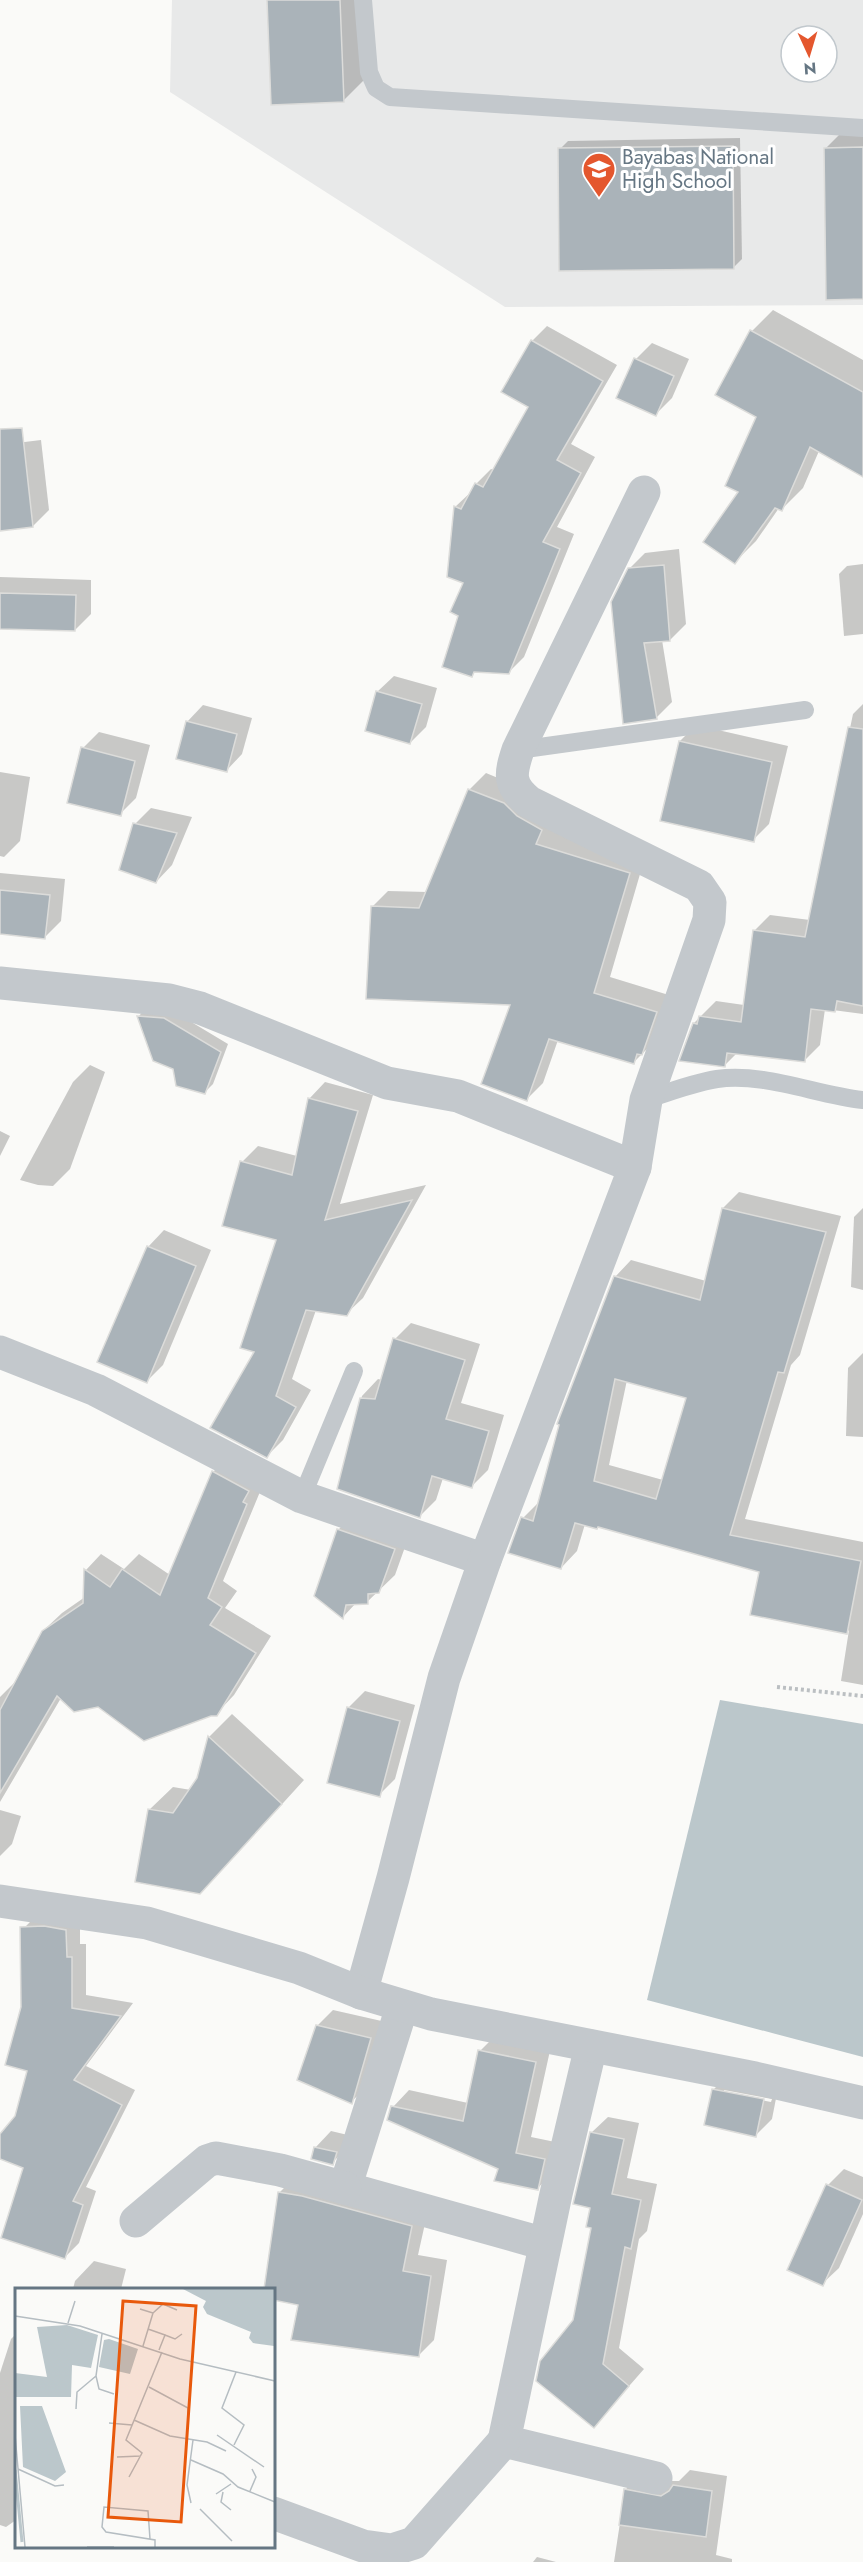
<svg xmlns="http://www.w3.org/2000/svg" width="863" height="2562" viewBox="0 0 863 2562" font-family="Jost,sans-serif">
	<style>
		.built { fill: #e8e9e9; fill-rule: evenodd }
		.water { fill: #bbc7cb }
		.shadow { fill: #0003; fill-rule: evenodd }
		.building { fill: #aab3b9; stroke: #dcdcda; stroke-width: 1.5; fill-rule: evenodd }
		.lines { fill: none; stroke-linecap: round; stroke-linejoin: round }
		.path { stroke: #bbbfc2; stroke-width: 4; stroke-dasharray: 3 3; stroke-linecap: butt }
		.service { stroke: #c3c8cc; stroke-width: 18 }
		.minor { stroke: #c3c8cc; stroke-width: 33 }
		.tertiary { stroke: #c3c8cc; stroke-width: 33 }
		.labels { text-anchor: middle; stroke-width: 6; stroke-linejoin: round; paint-order: stroke }
		.poi-label { font-size: 21px; fill: #657683; stroke: #fff; text-anchor: start }
		.inset-river { fill: none; stroke: #bbc7cb; stroke-width: 3 }
		.inset-road { fill: none; stroke: #b5bdc2; stroke-width: 1.5 }
		.view { fill: #e8590c; fill-opacity: 0.15; stroke: #e8590c; stroke-width: 3 }
		.inset-edge { fill: none; stroke: #657683; stroke-width: 3 }
	</style>
	<rect width="100%" height="100%" fill="#fafaf8"/>
	<path class="built" d="M172 0H863V305L505 307 170 92ZM791 36H827V72H791Z"/>
	<path class="water" d="M720 1700 863 1724V2057L647 2000Z"/>
	<g class="shadow">
		<path d="M269 0H363L366 78 343 101Z"/>
		<path d="M849 125H863V298L826 148Z"/>
		<path d="M740 138 742 259 734 267 560 149 568 141Z"/>
		<path d="M773 310 863 360V475L819 451 803 488 782 509 779 508 756 541 735 562 740 491 758 417 752 331Z"/>
		<path d="M547 326 617 365 571 444 595 457 557 527 574 534 524 657 508 673 477 670 472 675 460 615 465 582 455 507 471 492 476 484 491 469 494 470 530 406 532 341Z"/>
		<path d="M652 343 689 359 672 398 656 414 636 359Z"/>
		<path d="M41 440 49 510 33 526 0 530V445Z"/>
		<path d="M679 549 686 624 670 640H662L672 702 656 718 629 569 645 553Z"/>
		<path d="M863 564V634L844 636 839 574 847 566Z"/>
		<path d="M0 577 91 580V614L75 630 0 628Z"/>
		<path d="M394 676 437 688 426 727 410 743 377 692Z"/>
		<path d="M863 704V1014L825 1009 820 1045 804 1061 737 1053 724 1066 694 1023 716 1001 744 1005 754 931 770 915 810 920 853 714Z"/>
		<path d="M203 705 252 718 242 754 226 771 187 722Z"/>
		<path d="M696 725 788 746 769 824 753 840 680 741Z"/>
		<path d="M99 732 150 745 136 798 120 814 83 748Z"/>
		<path d="M0 772 30 777 20 841 4 857 0 856Z"/>
		<path d="M486 773 520 787 645 857 610 977 672 996 650 1046 633 1063 558 1040 543 1083 527 1099 512 1003 372 907 388 891 428 892 469 790Z"/>
		<path d="M151 808 192 817 172 865 156 882 135 824Z"/>
		<path d="M0 873 65 879 61 921 45 937 0 933Z"/>
		<path d="M146 1008 173 1011 228 1044 213 1084 205 1092 174 1068 154 1060 139 1016Z"/>
		<path d="M90 1065 105 1072 70 1169 53 1186 38 1185 20 1180 73 1082Z"/>
		<path d="M325 1082 373 1095 340 1204 426 1185 363 1298 346 1314 316 1310 292 1379 311 1390 283 1440 267 1456 256 1351 278 1239 242 1162 258 1146 297 1156 309 1099Z"/>
		<path d="M0 1131 10 1136 0 1156Z"/>
		<path d="M739 1192 841 1216 800 1355 791 1365 745 1519 863 1542V1685L841 1681 849 1630 846 1633 761 1571 598 1525 585 1524 577 1551 561 1568 523 1518 539 1502 615 1277 631 1260 706 1281 723 1208ZM627 1380 688 1397 663 1480 609 1465Z"/>
		<path d="M863 1208V1290L851 1287 854 1217Z"/>
		<path d="M164 1230 211 1250 163 1365 146 1382 148 1247Z"/>
		<path d="M411 1323 480 1344 461 1403 504 1415 488 1470 472 1486 443 1478 436 1500 420 1516 339 1488 362 1396 378 1379 382 1380 395 1339Z"/>
		<path d="M863 1353V1437L846 1436 848 1368Z"/>
		<path d="M229 1456 262 1487 223 1581 237 1591 225 1608 271 1636 234 1695 218 1712 98 1705 61 1698 0 1802V1697L15 1682 45 1629 62 1613 85 1597 86 1570 101 1554 124 1569 139 1554 170 1575 213 1472Z"/>
		<path d="M355 1513 410 1533 395 1575 367 1602 356 1603 343 1617 338 1530Z"/>
		<path d="M365 1691 415 1705 395 1779 379 1795 329 1782 349 1707Z"/>
		<path d="M232 1714 304 1780 223 1869 149 1810 173 1787 191 1790 199 1779 209 1737Z"/>
		<path d="M0 1810 21 1816 12 1844 0 1856Z"/>
		<path d="M38 1914 80 1916V1944H86V1995L133 2003 86 2066 135 2090 86 2187 96 2191 79 2243 65 2257 25 2167 0 2157V2136L16 2117 29 2070 23 2008 24 1928Z"/>
		<path d="M333 2010 386 2022 368 2086 351 2102 317 2026Z"/>
		<path d="M496 2035 551 2046 531 2137 560 2143 553 2172 537 2189 393 2107 409 2090 468 2103 480 2051Z"/>
		<path d="M730 2073 779 2083 772 2119 756 2135 714 2089ZM724 2090 772 2099 771 2102 724 2093Z"/>
		<path d="M608 2117 639 2123 627 2178 657 2184 647 2231 639 2239 619 2348 644 2369 594 2426 575 2320 592 2227 591 2133Z"/>
		<path d="M331 2131 352 2136 348 2147 332 2163 315 2148Z"/>
		<path d="M844 2169 863 2177V2214L839 2268 822 2284 828 2185Z"/>
		<path d="M296 2176 428 2210 418 2255 447 2260 434 2340 418 2356 300 2304 273 2298V2289H265L280 2192Z"/>
		<path d="M94 2261 126 2269 121 2289H73L75 2281Z"/>
		<path d="M16 2334V2520L6 2527 0 2525V2373L11 2339Z"/>
		<path d="M690 2470 727 2476 716 2555 732 2559V2562H614L625 2490 641 2475 669 2481H679Z"/>
		<path d="M537 2557 556 2562H533Z"/>
	</g>
	<g class="building">
		<path d="M267 0H340L344 102 271 105Z"/>
		<path d="M733 146 734 269 559 271 558 148Z"/>
		<path d="M863 147V299L826 300 824 148Z"/>
		<path d="M750 330 863 392V477L810 447 782 511 775 508 735 564 703 542 738 492 725 486 756 417 715 395Z"/>
		<path d="M531 340 603 381 557 460 581 473 543 542 560 549 509 674 474 672 472 677 442 667 458 616 450 612 463 583 447 577 454 506 461 509 475 483 483 487 528 407 501 392Z"/>
		<path d="M634 358 674 376 656 416 616 398Z"/>
		<path d="M22 428 33 527 0 531V429Z"/>
		<path d="M664 565 670 641 644 643 657 719 623 724 611 602 628 568Z"/>
		<path d="M0 593 76 595 75 631 0 629Z"/>
		<path d="M376 691 422 704 410 744 365 731Z"/>
		<path d="M186 721 237 734 227 772 176 759Z"/>
		<path d="M848 727 863 729V1006L837 1001 835 1012 811 1009 805 1062 727 1053 725 1067 679 1061 693 1023 697 1024 699 1016 741 1022 753 930 805 937Z"/>
		<path d="M679 741 772 762 754 842 660 821Z"/>
		<path d="M81 747 135 761 121 816 67 803Z"/>
		<path d="M468 789 504 803 517 816 542 830 536 844 630 873 594 993 657 1012 642 1055 637 1054 634 1064 549 1039 527 1101 481 1084 510 1005 366 999 371 906 419 908Z"/>
		<path d="M133 823 177 833 156 883 119 870Z"/>
		<path d="M0 890 50 895 45 939 0 934Z"/>
		<path d="M137 1016 164 1018 221 1052 205 1094 176 1086 173 1069 153 1061Z"/>
		<path d="M308 1098 358 1111 325 1220 412 1200 347 1316 306 1310 276 1396 296 1407 267 1458 210 1428 254 1352 240 1348 276 1240 222 1226 240 1161 292 1175Z"/>
		<path d="M722 1208 826 1232 784 1373 778 1372 730 1535 861 1561 847 1634 750 1615 759 1572 598 1527 597 1529 575 1523 561 1569 508 1553 521 1517 533 1521 559 1425 557 1424 614 1276 700 1300ZM615 1379 686 1398 656 1499 594 1481Z"/>
		<path d="M147 1246 196 1266 147 1383 97 1362Z"/>
		<path d="M393 1338 465 1360 446 1419 489 1431 472 1488 432 1476 420 1518 337 1489 360 1398 375 1399Z"/>
		<path d="M212 1471 249 1491 243 1502 247 1504 208 1598 222 1607 210 1625 256 1653 217 1716H211L144 1741 98 1707 74 1712 57 1696 0 1793V1710L42 1631 83 1603 84 1569 110 1587 122 1569 160 1595Z"/>
		<path d="M337 1529 395 1549 379 1593 368 1594V1604L346 1605 343 1619 314 1596Z"/>
		<path d="M347 1707 400 1721 380 1797 327 1783Z"/>
		<path d="M208 1736 282 1804 200 1894 135 1882 148 1809 173 1813 197 1778Z"/>
		<path d="M44 1926 66 1930 67 1957H72V2008L121 2016 74 2080 122 2105 73 2201 83 2205 65 2259 1 2238 23 2168 0 2159V2134L15 2116 27 2071 5 2065 21 2007 20 1927Z"/>
		<path d="M316 2025 371 2038 352 2104 297 2080Z"/>
		<path d="M478 2050 536 2062 516 2153 545 2159 538 2190 494 2181 498 2169 387 2120 391 2106 463 2121Z"/>
		<path d="M712 2089 764 2099 756 2137 704 2125Z"/>
		<path d="M590 2132 624 2139 612 2194 641 2200 631 2249 625 2247 603 2364 629 2386 594 2428 536 2381 540 2361 573 2320 591 2228 586 2227 590 2208 573 2204Z"/>
		<path d="M314 2147 337 2152 333 2165 311 2159Z"/>
		<path d="M826 2184 862 2200 823 2286 787 2270Z"/>
		<path d="M278 2192 302 2196 412 2226 403 2271 431 2276 419 2357 291 2340 298 2305 273 2300V2289H264Z"/>
		<path d="M673 2485 712 2491 706 2537 619 2525 624 2489 661 2496 669 2491Z"/>
	</g>
	<g class="lines">
		<path class="path" d="M777 1687 863 1696"/>
		<g class="service">
			<path d="M363 0 369 72 376 88 390 97 863 128"/>
			<path d="M518 750 805 710"/>
			<path d="M646 1100C669 1092 692 1083 717 1079 763 1072 817 1095 863 1100"/>
			<path d="M302 1497 354 1371"/>
		</g>
		<g class="minor">
			<path d="M0 983 169 1000 200 1008 387 1083 458 1096 635 1167"/>
			<path d="M0 1352 96 1390 302 1497 485 1560"/>
			<path d="M361 1993 393 1878 444 1678 485 1560 635 1167 646 1100 709 920 710 902 699 886 529 802C508 785 510 774 518 750L644 492"/>
			<path d="M402 2007 345 2188 545 2244"/>
			<path d="M591 2046 556 2194 504 2441 656 2478"/>
			<path d="M136 2221 207 2161 216 2158 280 2170 345 2188"/>
			<path d="M273 2513 363 2546 392 2550 414 2543 504 2441"/>
		</g>
		<path class="tertiary" d="M0 1901 147 1923 299 1968 361 1993 431 2014 755 2078 863 2103"/>
	</g>
	<defs>
		<symbol id="school-pin" viewBox="-11 -11 22 30"><path d="M0 17L-7.5 6A9.5 9.5 0 1 1 7.5 6Z" fill="#e4572e" stroke="#fff"/><path d="M0-5L7-2L0 1L-7-2ZM-4 1L0 2.5L4 1V4Q0 6-4 4Z" fill="#fff"/></symbol>
	</defs>
	<g fill-rule="evenodd">
		<use href="#school-pin" x="580" y="150" width="38" height="52"/>
	</g>
	<g class="labels">
		<g class="poi-label">
			<text x="622" y="164">Bayabas National<tspan x="622" dy="24">High School</tspan></text>
		</g>
	</g>
	<g transform="translate(15 2288)">
		<rect width="260" height="260" fill="#fafaf8"/>
		<path d="M168 1H259V58L238 55 234 50 236 44 192 26 188 19 191 13ZM52 37 83 47 76 80 57 77 56 109H0V85L32 89 22 39ZM94 51 123 61 115 86 84 79 89 52ZM5 118H27L51 184 40 193 8 179Z" fill="#bbc7cb"/>
		<path class="inset-river" d="M0 182 7 254"/>
		<path class="inset-road" d="M125 21 138 25 128 58M138 25 148 16 162 22M0 28 65 38 165 71 260 93M53 35 60 13M133 41 150 47 144 62M87 46 81 88 84 101 99 106M150 47 160 51 167 46M134 99 173 120V128M61 121 62 104 81 88M119 132 155 148 192 154 211 163M94 135 117 137M0 147 10 259M202 147 249 179M219 157 229 137 207 120 221 84M102 169 126 168M176 172 208 186 223 199 260 214M3 181 40 198 49 197M114 189 127 165 111 152 147 64M235 203 241 189 237 181M208 204 206 214 216 222M201 206 216 196M176 215 172 197 178 152M185 221 217 253M135 251 133 223 89 219 87 239 91 244 140 252V259M72 259H99"/>
		<path class="view" d="M108 13 181 18 166 234 93 229Z"/>
		<rect width="260" height="260" class="inset-edge"/>
	</g>
	<g transform="translate(809 54) rotate(176)"><circle r="28" fill="#ffffff" stroke="#c1c8cd" stroke-width="1.5"/>
	<path d="M0-4.5L10 22L0 15L-10 22Z" fill="#e4572e"/>
	<text y="-9" font-size="16" font-weight="bold" text-anchor="middle" fill="#657683">N</text>
	</g>
</svg>
